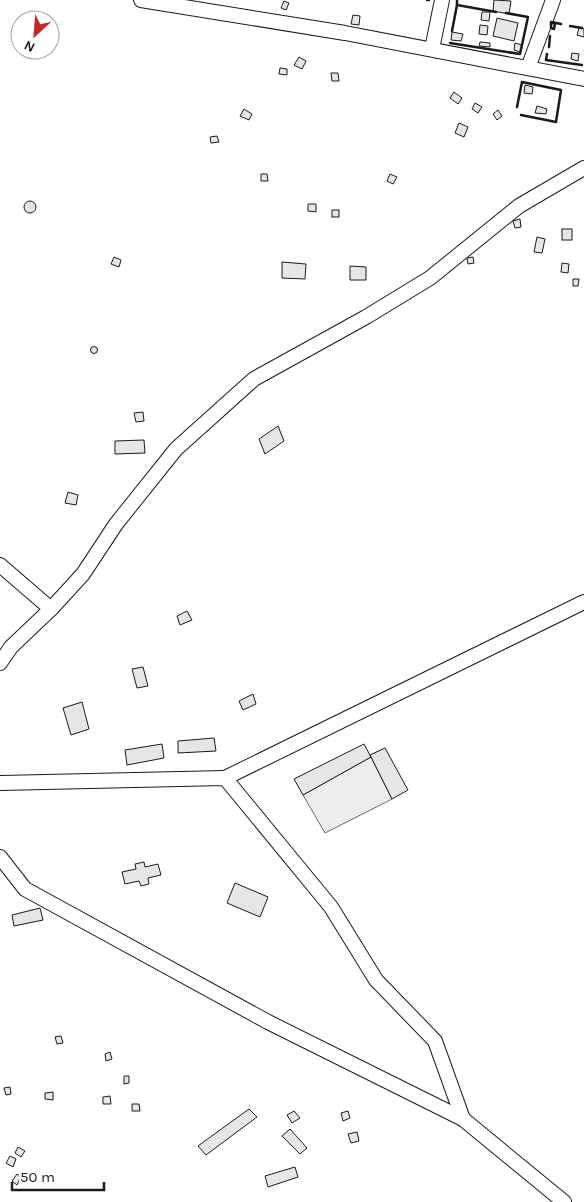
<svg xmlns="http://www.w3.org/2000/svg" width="584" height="1202" viewBox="0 0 584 1202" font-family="Karla,sans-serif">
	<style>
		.parking { fill: #ededed; stroke: #6a6a6a }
		.building { fill: #e6e6e6; stroke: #1a1a1a }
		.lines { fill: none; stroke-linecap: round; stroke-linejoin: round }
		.minor-casing { stroke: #1a1a1a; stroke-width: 16 }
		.minor { stroke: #fff; stroke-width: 14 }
		.wall { stroke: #1a1a1a; stroke-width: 2.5 }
	</style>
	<rect width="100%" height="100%" fill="#fff"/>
	<path class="parking" d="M371 757 392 799 325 833 303 795Z"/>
	<g class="building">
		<path d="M494 0 511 1 509 14 493 11Z"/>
		<path d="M284 1 289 3 286 10 281 8Z"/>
		<path d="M482 12H490L489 21 481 20Z"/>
		<path d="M353 15 360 16 359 25 351 24Z"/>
		<path d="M497 18 518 23 514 41 493 36Z"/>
		<path d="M480 25 488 26 487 35 479 34Z"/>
		<path d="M579 28 584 29V37L577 35Z"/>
		<path d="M452 32 463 34 461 41 451 40Z"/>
		<path d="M480 42 490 43V47L479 46Z"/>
		<path d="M515 43 522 45 520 52 514 50Z"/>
		<path d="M572 53 579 54 578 61 571 59Z"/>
		<path d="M299 57 306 61 302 69 294 65Z"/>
		<path d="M280 68 287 69V75L279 74Z"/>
		<path d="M331 73H338L339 81H332Z"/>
		<path d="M525 85 533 87 532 94 524 93Z"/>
		<path d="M454 92 462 98 458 104 450 98Z"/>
		<path d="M475 103 482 107 478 113 472 109Z"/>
		<path d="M537 106 547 109 546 114 535 113Z"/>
		<path d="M244 109 252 114 249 120 240 116Z"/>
		<path d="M498 110 502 116 497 120 493 114Z"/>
		<path d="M459 123 468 127 464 137 455 133Z"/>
		<path d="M217 136 219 142 211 143 210 137Z"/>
		<path d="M261 174H267L268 181H261Z"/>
		<path d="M390 174 397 177 393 184 387 181Z"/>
		<circle cx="30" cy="207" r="6"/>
		<path d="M308 204H316V212L308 211Z"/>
		<rect x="332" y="210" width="7" height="7"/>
		<path d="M520 219 521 227 515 228 513 221Z"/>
		<rect x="562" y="229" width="10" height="11"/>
		<path d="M537 237 545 239 542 253 534 252Z"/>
		<path d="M114 257 121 260 119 267 111 264Z"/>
		<path d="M473 257 474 263 468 264 467 258Z"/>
		<path d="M282 262 306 264 305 279 282 278Z"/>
		<path d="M562 263 569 264 568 273 561 272Z"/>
		<path d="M350 266 366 267V280H350Z"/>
		<path d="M573 279H579L578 286H573Z"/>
		<circle cx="94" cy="350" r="3.5"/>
		<path d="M143 412 144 421 136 422 134 413Z"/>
		<path d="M278 426 284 441 265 454 259 439Z"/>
		<path d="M144 440 145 453 115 454V441Z"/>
		<path d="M68 492 78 495 76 505 65 503Z"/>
		<path d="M187 611 192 620 180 625 177 616Z"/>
		<path d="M143 667 148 686 137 688 132 669Z"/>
		<path d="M253 694 256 704 243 710 239 701Z"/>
		<path d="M82 702 89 729 71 735 63 708Z"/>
		<path d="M214 738 216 751 178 753V741Z"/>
		<path d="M162 744 164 758 127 765 125 750Z"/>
		<path d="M364 744 371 757 303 795 294 779Z"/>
		<path d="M385 748 408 790 392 799 370 755Z"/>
		<path d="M144 862 145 867 158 864 161 875 148 878 149 884 141 886 139 881 125 884 122 872 136 869 135 864Z"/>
		<path d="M235 883 268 897 260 917 227 903Z"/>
		<path d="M40 908 43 920 14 926 12 915Z"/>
		<path d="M61 1036 63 1043 57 1044 55 1037Z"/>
		<path d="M110 1052 112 1059 106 1061 105 1054Z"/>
		<path d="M124 1076H129V1083L124 1084Z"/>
		<path d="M10 1087 11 1094 6 1095 4 1088Z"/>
		<path d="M53 1092V1100L45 1099V1093Z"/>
		<path d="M110 1096 111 1104H103V1097Z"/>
		<path d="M132 1104H139L140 1111H132Z"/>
		<path d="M249 1109 257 1117 206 1155 198 1146Z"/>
		<path d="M294 1111 300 1118 292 1123 287 1115Z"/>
		<path d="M348 1111 350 1118 343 1121 341 1113Z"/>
		<path d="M290 1129 307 1148 300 1154 282 1136Z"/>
		<path d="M357 1132 359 1141 351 1143 348 1134Z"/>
		<path d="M18 1147 25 1151 21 1157 15 1153Z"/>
		<path d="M10 1156 16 1159 13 1167 6 1163Z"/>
		<path d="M295 1167 298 1177 268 1187 265 1176Z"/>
		<path d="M17 1174 21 1177 17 1185 12 1181Z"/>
	</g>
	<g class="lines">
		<defs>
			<g id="minor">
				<path d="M141 0 345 33 584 79"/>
				<path d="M432 49 442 0"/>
				<path d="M528 68 553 0"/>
				<path d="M0 565 51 609 11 647 0 663"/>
				<path d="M51 609 83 574 116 524 176 449 254 379 366 317 430 278 519 206 584 168"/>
				<path d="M225 778 584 602"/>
				<path d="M0 783 225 778 331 907 376 980 435 1041 463 1119 564 1202"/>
				<path d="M0 857 25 889 268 1022 463 1119"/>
			</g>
		</defs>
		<use href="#minor" class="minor-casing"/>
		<use href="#minor" class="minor"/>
		<g class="wall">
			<path d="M427 0H429"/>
			<path d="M457 5V0"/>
			<path d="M555 23 554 29 551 28V22L561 24"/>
			<path d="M570 26 582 28"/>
			<path d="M452 31 457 5 496 12"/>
			<path d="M450 43 520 54 528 17 506 13"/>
			<path d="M549 47 550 36"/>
			<path d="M547 54 546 60 582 65"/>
			<path d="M517 107 522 82 561 90 556 122 521 115"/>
		</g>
	</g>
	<g transform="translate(35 35) rotate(206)"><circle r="24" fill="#ffffff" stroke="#a3a3a3"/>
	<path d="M0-4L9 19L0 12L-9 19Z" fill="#c62828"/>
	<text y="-8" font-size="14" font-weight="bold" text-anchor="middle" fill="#1a1a1a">N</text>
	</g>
	<path d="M12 1182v8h92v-8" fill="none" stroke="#1a1a1a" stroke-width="2.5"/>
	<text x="20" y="1182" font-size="15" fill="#1a1a1a" stroke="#ffffff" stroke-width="4" paint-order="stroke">50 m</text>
</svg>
